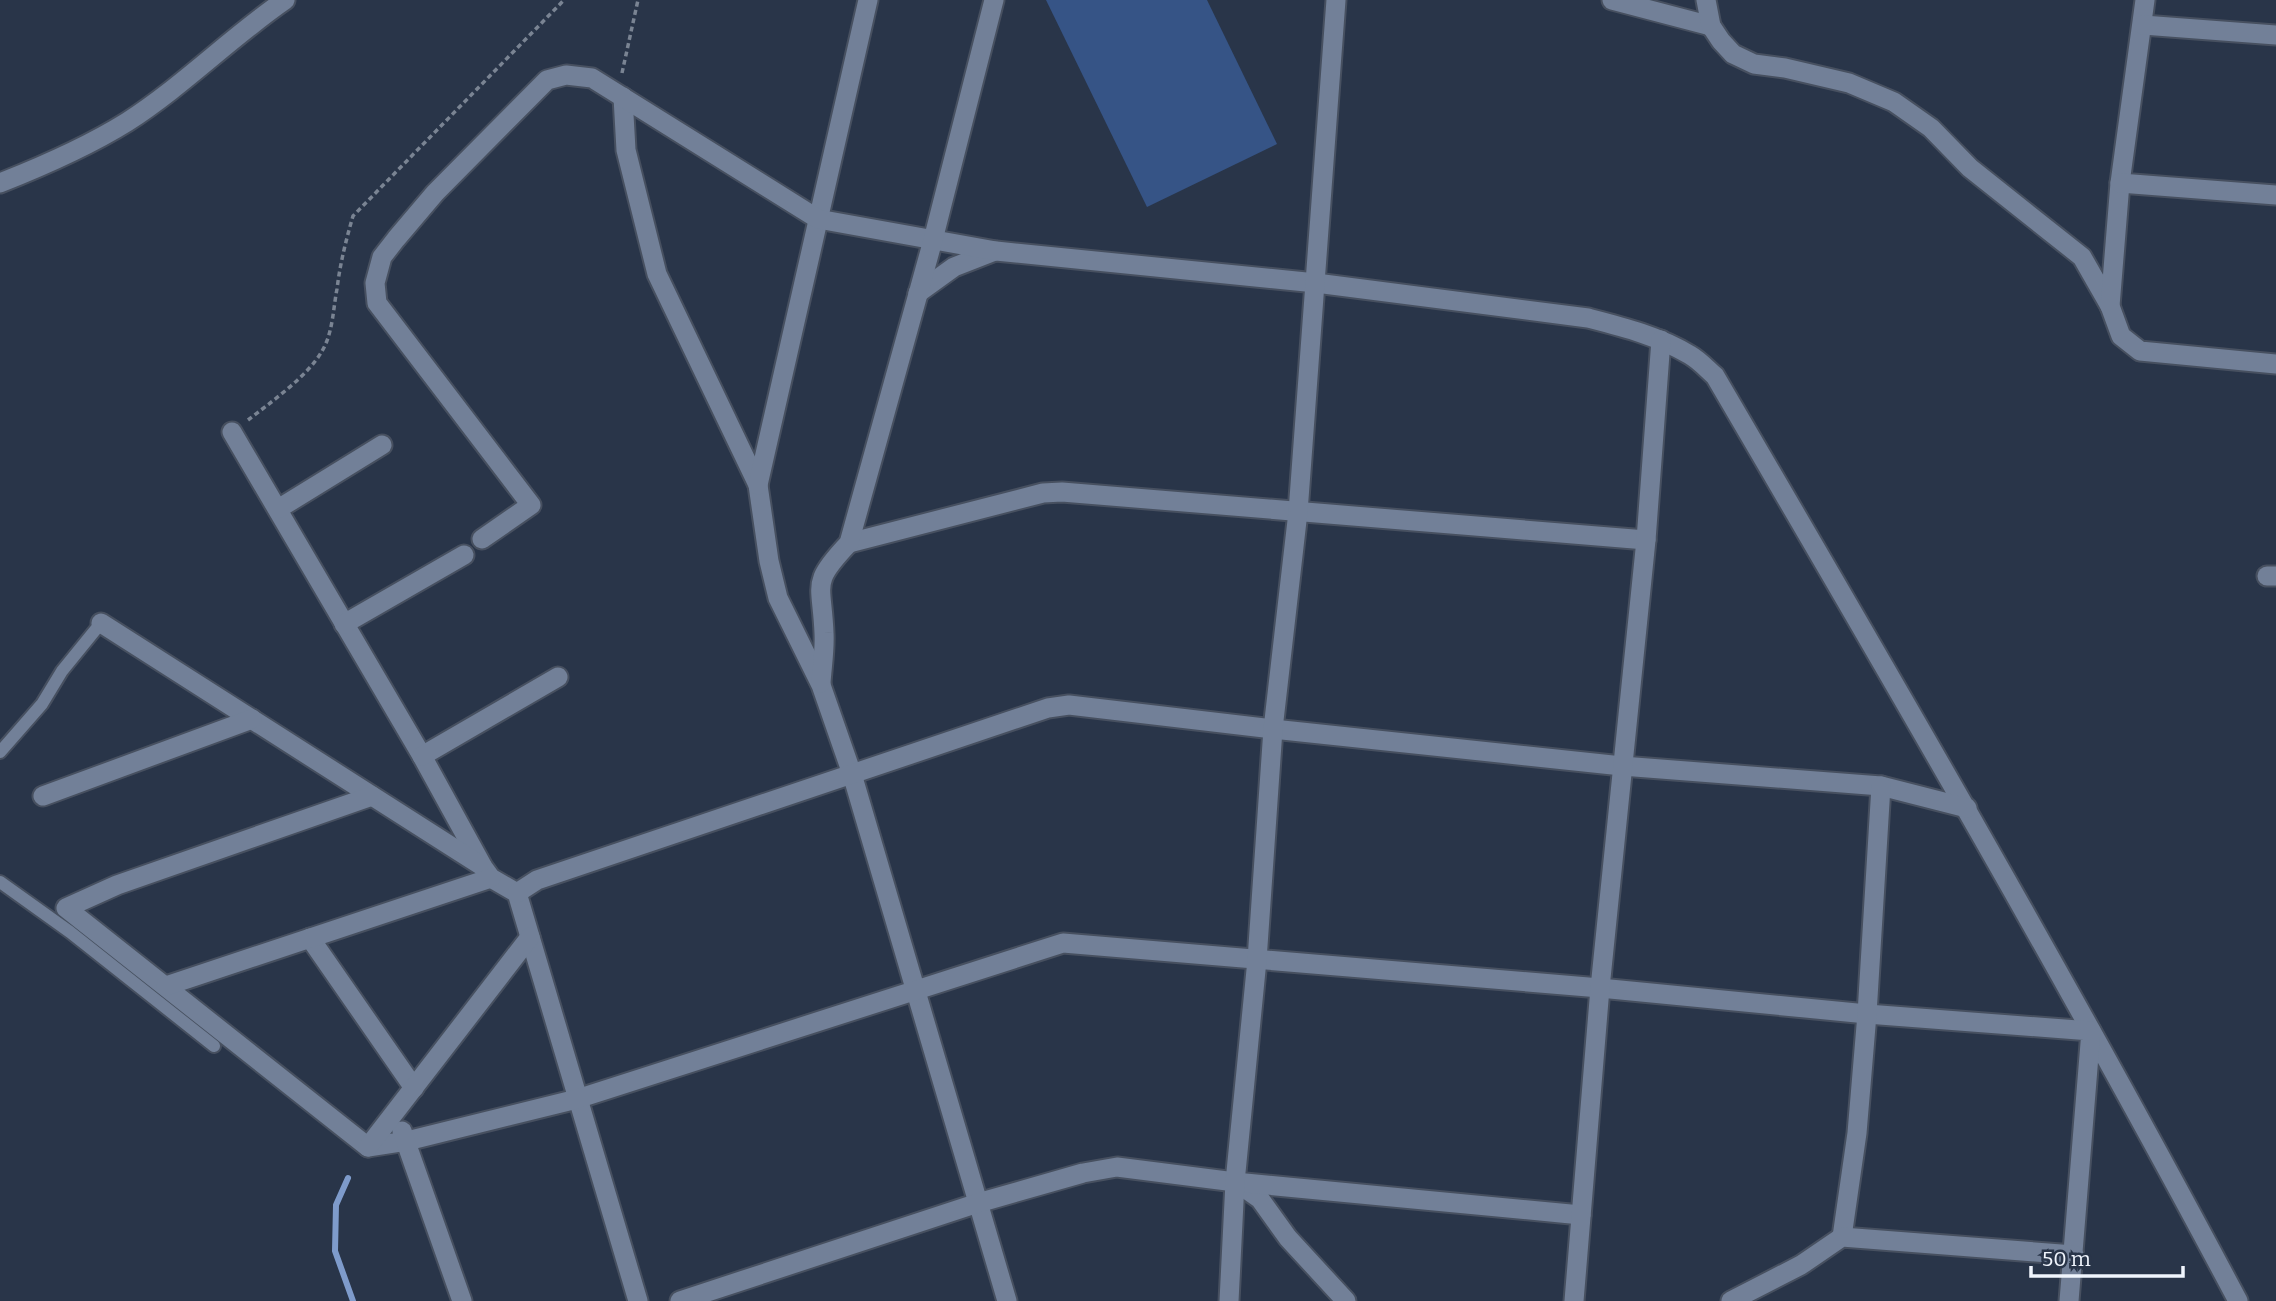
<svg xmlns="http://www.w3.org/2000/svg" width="2276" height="1301" viewBox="0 0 2276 1301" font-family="Bitter,serif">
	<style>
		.green { fill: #365486 }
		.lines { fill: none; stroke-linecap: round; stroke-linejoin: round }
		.stream { stroke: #7e9bcb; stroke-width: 6 }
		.service-casing { stroke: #475060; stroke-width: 16 }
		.minor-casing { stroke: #475060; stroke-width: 23 }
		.path { stroke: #7a8493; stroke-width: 3.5; stroke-dasharray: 5 3.5; stroke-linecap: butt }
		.service { stroke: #728098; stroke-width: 12 }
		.minor { stroke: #728098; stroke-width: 19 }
	</style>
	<rect width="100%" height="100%" fill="#293549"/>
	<path class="green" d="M1046 0H1207L1277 144 1147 207Z"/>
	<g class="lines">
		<path class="stream" d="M348 1178 336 1205 335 1251 353 1301"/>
		<defs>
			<g id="service">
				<path d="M0 752 42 704 62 671 101 623"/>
				<path d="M0 882 70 932 214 1046"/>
			</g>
			<g id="minor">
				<path d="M1612 0 1711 26"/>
				<path d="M1706 0 1711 26 1721 41 1733 54 1754 64 1785 68 1849 83 1894 102 1931 128 1970 168 2082 257 2110 306"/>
				<path d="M2145 0 2120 183 2110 306 2121 336 2140 351 2276 364"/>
				<path d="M2143 25 2276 35"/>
				<path d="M623 97 626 150 657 274 758 485 769 561 778 598 821 685 852 774 1007 1301"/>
				<path d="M0 183C43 166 87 147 127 122 183 86 230 38 285 0"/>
				<path d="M2120 183 2276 195"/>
				<path d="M918 293 954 267 995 251"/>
				<path d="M232 432 422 756 483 867 491 878 517 893 638 1301"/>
				<path d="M758 485 868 0"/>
				<path d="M278 509 382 445"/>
				<path d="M482 539 531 505 377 303 375 283 382 257 396 239 435 193 547 80 566 75 592 78 818 219 996 251 1316 283 1588 318C1623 327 1659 336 1690 355 1699 360 1707 369 1715 376 1894 682 2072 988 2238 1301"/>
				<path d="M849 543 1043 493 1062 492 1646 540"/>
				<path d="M2267 576H2276"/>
				<path d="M101 623 482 866"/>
				<path d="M344 624 464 555"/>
				<path d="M821 683C822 667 825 649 824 633 822 582 810 584 849 543L933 240 994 0"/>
				<path d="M422 756 558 677"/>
				<path d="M43 796 252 719"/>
				<path d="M372 796 117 885 66 908 368 1147 407 1141 577 1099 1063 943 1600 988 1867 1014 2091 1031 2069 1301"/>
				<path d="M517 893 537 880 1048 708 1069 705 1273 729 1622 766 1881 786 1967 808"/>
				<path d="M310 938 414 1088"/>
				<path d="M166 986 491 878"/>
				<path d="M402 1131 462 1301"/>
				<path d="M368 1147 530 937"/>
				<path d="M1236 1182 1260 1199 1288 1238 1346 1301"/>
				<path d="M1842 1237 1857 1133 1867 1014 1881 786"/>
				<path d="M680 1301 978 1203 1083 1173 1117 1167 1235 1182 1581 1215"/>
				<path d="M1229 1301 1235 1182 1257 960 1273 729 1298 512 1336 0"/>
				<path d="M1574 1301 1600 988 1646 540 1661 340"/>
				<path d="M1731 1301 1801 1265 1842 1237 2074 1255"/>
			</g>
		</defs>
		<use href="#service" class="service-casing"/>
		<use href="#minor" class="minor-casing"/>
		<g class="path">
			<path d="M622 73 638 0"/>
			<path d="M248 420C270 403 309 375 322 351 333 333 333 309 337 289 340 264 346 240 353 216L564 0"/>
		</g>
		<use href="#service" class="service"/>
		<use href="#minor" class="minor"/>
	</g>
	<path d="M2031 1266v10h152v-10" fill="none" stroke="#f0f5fd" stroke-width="3.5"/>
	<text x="2042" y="1266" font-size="21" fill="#f0f5fd" stroke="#293549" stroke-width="5" paint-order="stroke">50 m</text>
</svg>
